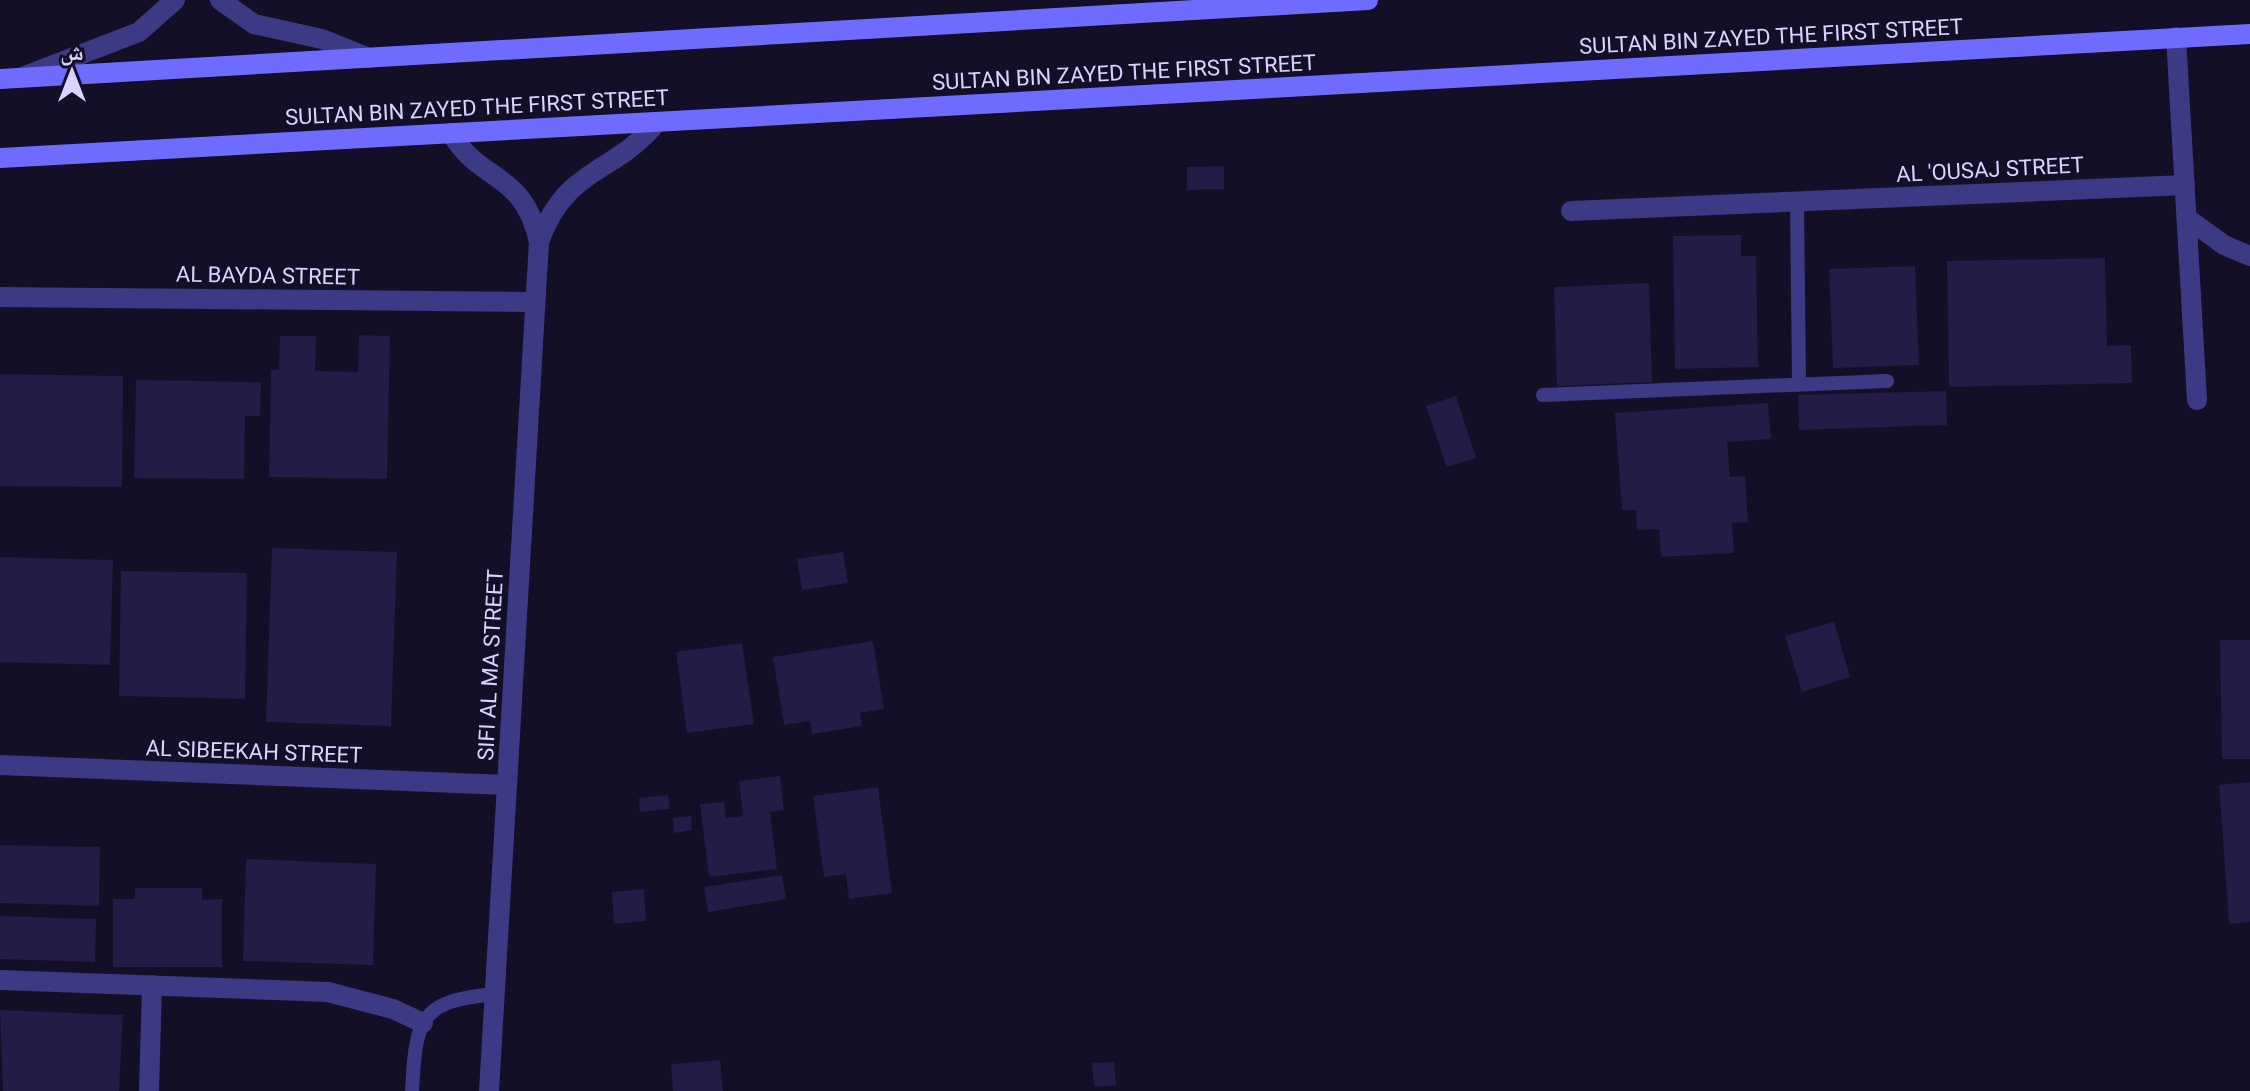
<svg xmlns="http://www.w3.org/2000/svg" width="2250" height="1091" viewBox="0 0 2250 1091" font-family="Roboto,'Noto Naskh Arabic',sans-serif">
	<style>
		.building { fill: #241b47 }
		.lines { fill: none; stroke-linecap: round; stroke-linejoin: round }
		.lane { stroke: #3d3a85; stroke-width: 14 }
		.street { stroke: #3d3a85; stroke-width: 20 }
		.secondary { stroke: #6f6bff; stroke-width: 20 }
		.labels { text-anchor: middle; stroke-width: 6; stroke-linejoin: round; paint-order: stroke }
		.street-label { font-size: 22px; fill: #d9d4ff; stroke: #130f26 }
	</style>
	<rect width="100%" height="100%" fill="#130f26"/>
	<g class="building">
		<path d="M1224 166V189L1187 190V167Z"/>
		<path d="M1741 235V256H1756L1758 367 1675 369 1673 236Z"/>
		<path d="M2105 258 2107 346 2131 345 2132 383 1949 387 1947 261Z"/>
		<path d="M1915 266 1919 365 1833 368 1829 269Z"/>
		<path d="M1649 283 1652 382 1557 386 1554 287Z"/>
		<path d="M359 335 390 336 387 479 269 477 271 370H279L280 336H316L315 371 358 372Z"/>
		<path d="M0 374 123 376 122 487 0 486Z"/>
		<path d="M136 380 261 382 260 416H245L244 479 134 478Z"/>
		<path d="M1946 391 1947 425 1799 430 1798 395Z"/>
		<path d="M1456 396 1476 458 1447 467 1426 406Z"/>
		<path d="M1768 403 1771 439 1727 442 1730 477 1745 476 1748 522 1732 523 1734 553 1661 557 1659 529 1637 530 1636 510H1622L1615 413Z"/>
		<path d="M272 548 397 552 391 726 266 722Z"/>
		<path d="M843 552 848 583 802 590 797 559Z"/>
		<path d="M0 557 113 560 110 665 0 662Z"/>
		<path d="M121 571 247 573 245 699 119 696Z"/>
		<path d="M1834 622 1850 677 1802 692 1785 636Z"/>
		<path d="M2220 640H2250V759H2222Z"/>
		<path d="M873 641 884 709 860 713 862 726 812 734 810 721 784 725 773 657Z"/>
		<path d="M742 643 754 724 687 733 676 652Z"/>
		<path d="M780 776 784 810 770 812 777 869 709 877 700 804 724 802 726 818 743 816 739 781Z"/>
		<path d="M2250 782V922L2229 924 2219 785Z"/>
		<path d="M878 787 892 893 849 899 846 874 824 877 813 796Z"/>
		<path d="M668 795 670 809 640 812 639 798Z"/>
		<path d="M691 816 692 830 674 833 673 818Z"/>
		<path d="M0 845 100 847 99 906 0 903Z"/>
		<path d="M246 859 376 864 373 965 243 961Z"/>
		<path d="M782 875 786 899 708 912 704 887Z"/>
		<path d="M135 888H202V900L222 899V967H113V899H135Z"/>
		<path d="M644 889 646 921 614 924 612 892Z"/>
		<path d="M0 916 96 919 95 962 0 959Z"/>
		<path d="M0 1010 123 1015 119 1091H3Z"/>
		<path d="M720 1060 723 1091H673L671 1064Z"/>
		<path d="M1114 1062 1116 1085 1094 1087 1092 1063Z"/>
	</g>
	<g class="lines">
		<g class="lane">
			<path d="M1797 202 1799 384"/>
			<path d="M1543 395 1887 381"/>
			<path d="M412 1091C416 1019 419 1001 495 994"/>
		</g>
		<g class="street">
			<path d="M220 0 254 24 322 39 369 58"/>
			<path d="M2176 37 2197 400"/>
			<path d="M22 77 139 32 175 0"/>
			<path d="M451 133C481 184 523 170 539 242L489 1091"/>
			<path d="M1571 211 2185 185"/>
			<path d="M2187 218 2224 245 2250 256"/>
			<path d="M539 242C566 166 614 175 657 122"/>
			<path d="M0 297 535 302"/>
			<path d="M0 765 507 785"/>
			<path d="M0 980 328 992 393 1009 423 1023"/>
			<path d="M149 1091 152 985"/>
		</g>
		<g class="secondary">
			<path d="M0 79 1368 0"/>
			<path d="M0 158 2250 34"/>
		</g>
	</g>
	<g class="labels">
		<g class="street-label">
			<text transform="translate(1771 36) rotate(-3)" y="8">SULTAN BIN ZAYED THE FIRST STREET</text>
			<text transform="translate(1124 72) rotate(-3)" y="8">SULTAN BIN ZAYED THE FIRST STREET</text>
			<text transform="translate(477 107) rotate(-3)" y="8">SULTAN BIN ZAYED THE FIRST STREET</text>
			<text transform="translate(1990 169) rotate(-3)" y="8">AL 'OUSAJ STREET</text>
			<text transform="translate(268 275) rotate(1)" y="8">AL BAYDA STREET</text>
			<text transform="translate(490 665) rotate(-87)" y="8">SIFI AL MA STREET</text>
			<text transform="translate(254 751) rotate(2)" y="8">AL SIBEEKAH STREET</text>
		</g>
	</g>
	<g transform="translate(72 72)" stroke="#130f26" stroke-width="6" paint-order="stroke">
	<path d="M0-6L14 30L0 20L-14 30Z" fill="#d9d4ff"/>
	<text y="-12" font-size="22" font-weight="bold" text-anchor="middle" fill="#d9d4ff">ش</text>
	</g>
</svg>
